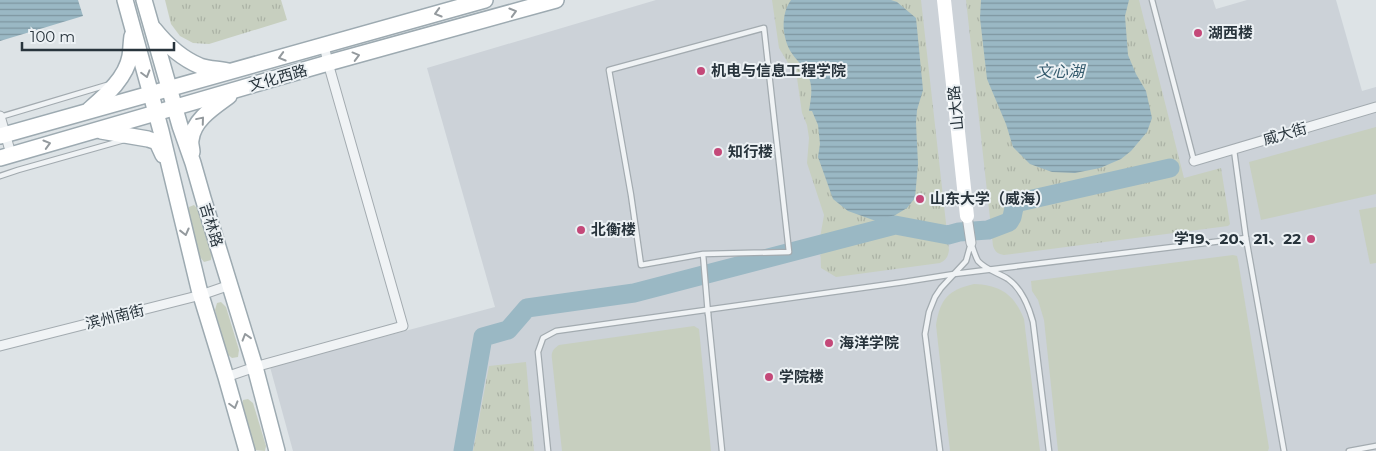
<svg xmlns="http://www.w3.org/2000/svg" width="1376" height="451" viewBox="0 0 1376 451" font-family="Montserrat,'Noto Sans SC',sans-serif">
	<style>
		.built { fill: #ccd2d8 }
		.grass { fill: #c7cfbf }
		.park { fill: url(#park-tufts) }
		.water { fill: url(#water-rules) }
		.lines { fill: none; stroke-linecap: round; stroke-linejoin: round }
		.river { stroke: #9ab8c4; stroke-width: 19 }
		.lane-casing { stroke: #a3abb0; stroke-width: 7 }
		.street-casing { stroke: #a3abb0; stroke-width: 11 }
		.primary-casing { stroke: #9daab1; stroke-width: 18 }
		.lane { stroke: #f0f3f5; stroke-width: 4.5 }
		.street { stroke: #f0f3f5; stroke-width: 9 }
		.secondary { stroke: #fff; stroke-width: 14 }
		.primary { stroke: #fff; stroke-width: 15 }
		.oneway { stroke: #949a9e }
		.poi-dot { fill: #c44979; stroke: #ecf1f4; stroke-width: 2 }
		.labels { text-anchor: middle; stroke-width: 4; stroke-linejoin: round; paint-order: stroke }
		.poi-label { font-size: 15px; font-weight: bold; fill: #28343c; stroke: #ecf1f4; text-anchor: start }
		.street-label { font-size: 15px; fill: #28343c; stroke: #ecf1f4 }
		.water-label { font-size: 16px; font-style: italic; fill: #355b6d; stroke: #ecf1f4 }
	</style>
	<defs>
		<pattern id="park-tufts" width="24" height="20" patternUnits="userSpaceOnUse" patternTransform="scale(1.25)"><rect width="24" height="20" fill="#c7cfbf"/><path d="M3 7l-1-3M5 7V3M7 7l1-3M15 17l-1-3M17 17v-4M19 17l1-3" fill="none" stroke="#abb2a5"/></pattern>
		<pattern id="water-rules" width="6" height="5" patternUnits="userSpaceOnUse" patternTransform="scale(1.25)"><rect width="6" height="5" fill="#9ab8c4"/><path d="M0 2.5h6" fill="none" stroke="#7e96a0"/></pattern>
	</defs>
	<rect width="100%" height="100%" fill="#dde3e6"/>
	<path class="built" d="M656 0H1213L1216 9 1247 0H1336L1362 91 1376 87V451H293L270 367 495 307 427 68Z"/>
	<g class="grass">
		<path d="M1376 127V194L1261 220 1249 162Z"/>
		<path d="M194 205 199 210 212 253 211 260 204 262 200 257 188 213 189 207Z"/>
		<path d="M1376 207V263L1370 264 1359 210Z"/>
		<path d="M1233 255 1237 256 1238 260 1269 448 1268 451H1058L1044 320 1038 300 1032 291 1031 281Z"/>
		<path d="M974 284C1000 285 1014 294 1024 319L1040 451H950L936 325C940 299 948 290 974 284Z"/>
		<path d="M221 302 226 307 239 350 238 357 232 358 227 354 215 310 217 303Z"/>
		<path d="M694 326 699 329 711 451H562L552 359C551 352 553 349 559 345Z"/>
		<path d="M248 399 253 403 266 446 265 451 254 450 242 406 243 400Z"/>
	</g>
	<g class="park">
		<path d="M165 0H281L287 20 209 44 193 43 180 36 171 24Z"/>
		<path d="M772 0H921L949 250C948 257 946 260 940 263L836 277 821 268 820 238 824 215 807 163 809 138 807 125 802 113 797 78 779 48Z"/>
		<path d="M966 0H1139L1184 178 1221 168 1230 224 1228 226 1004 255C998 254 995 252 993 246Z"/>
		<path d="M526 362 534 451H473L489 366Z"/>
	</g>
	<g class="water">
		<path d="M0 0H78L83 16 0 41Z"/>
		<path d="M791 0H891L897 2 916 18 923 90 917 110 916 123 918 164 915 198 907 208 887 220 876 221 848 211 833 199 818 157 820 144 818 125 812 111H809C811 97 814 87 807 73 804 66 797 61 793 55 782 40 780 15 791 0Z"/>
		<path d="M981 0H1129L1125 16 1128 55 1136 74 1146 91 1152 118 1147 132 1131 151 1121 159 1100 168 1075 173 1052 172 1030 164 1013 147 1006 124 987 79 980 18Z"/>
	</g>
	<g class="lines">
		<path class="river" d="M463 451 483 337 508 330 527 308 634 293 895 225 948 235 959 232 988 230 1009 222 1012 217 1015 203 1170 168"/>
		<defs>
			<g id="lane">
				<path d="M1152 0 1194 161"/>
				<path d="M0 117 107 85"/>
				<path d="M1234 150 1246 238 1284 451"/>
				<path d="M0 176 18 170 124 140"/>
				<path d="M703 254 789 252 764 28 609 70 631 195 641 265 703 254 708 314"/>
				<path d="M708 313 722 451"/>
				<path d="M548 451 538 352 543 338 556 331 904 282 954 274 1246 238"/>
				<path d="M940 451 925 334 929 312 935 297 941 288 966 261 971 243C973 248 975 256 978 261 986 270 999 273 1008 279 1022 289 1029 307 1033 322L1049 451"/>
				<path d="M1349 451 1376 446"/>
			</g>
			<g id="street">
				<path d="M0 116 11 154"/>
				<path d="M1194 161 1376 107"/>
				<path d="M967 216 971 243"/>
				<path d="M0 346 201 295 230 285"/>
				<path d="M226 377 255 367 403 326 328 63 324 45"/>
			</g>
			<g id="primary">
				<path d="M125 0 161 131 199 289 226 377 247 451"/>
				<path d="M144 0 180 126 193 163 203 198 255 367 277 451"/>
				<path d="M154 29C166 44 183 59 200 66 209 69 219 69 228 71"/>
				<path d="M90 109C106 95 126 78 130 56 131 50 131 43 132 36"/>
				<path d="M101 131 148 139 157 142 163 155"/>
				<path d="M0 136 485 0"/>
				<path d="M192 152C192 148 190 144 191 140 193 120 214 107 229 96"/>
				<path d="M0 158 328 63 556 0"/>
			</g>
		</defs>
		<use href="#lane" class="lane-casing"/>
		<use href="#street" class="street-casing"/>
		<use href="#primary" class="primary-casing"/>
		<use href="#lane" class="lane"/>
		<use href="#street" class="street"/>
		<path class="secondary" d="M944 0 967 216"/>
		<use href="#primary" class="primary"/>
	</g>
	<defs><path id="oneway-chevron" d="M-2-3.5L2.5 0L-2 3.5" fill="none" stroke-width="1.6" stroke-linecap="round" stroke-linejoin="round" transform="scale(1.25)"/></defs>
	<g class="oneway">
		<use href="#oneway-chevron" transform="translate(513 12) rotate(-16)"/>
		<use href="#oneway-chevron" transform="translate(438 13) rotate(164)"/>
		<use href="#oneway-chevron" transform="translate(356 56) rotate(-15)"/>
		<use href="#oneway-chevron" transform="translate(282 57) rotate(164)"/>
		<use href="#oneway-chevron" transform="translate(146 74) rotate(74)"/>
		<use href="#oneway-chevron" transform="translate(201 120) rotate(-50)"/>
		<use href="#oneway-chevron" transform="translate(47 144) rotate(-16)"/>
		<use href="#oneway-chevron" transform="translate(185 232) rotate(76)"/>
		<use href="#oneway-chevron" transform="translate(246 337) rotate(-107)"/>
		<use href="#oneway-chevron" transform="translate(234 405) rotate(74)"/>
	</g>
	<g class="poi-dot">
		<circle cx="1198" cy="33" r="5"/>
		<circle cx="701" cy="71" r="5"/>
		<circle cx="718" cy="152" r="5"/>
		<circle cx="920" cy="199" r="5"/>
		<circle cx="581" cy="230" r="5"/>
		<circle cx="1311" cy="239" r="5"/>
		<circle cx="829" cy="343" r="5"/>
		<circle cx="769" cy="377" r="5"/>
	</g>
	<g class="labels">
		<g class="poi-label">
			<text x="1208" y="38">湖西楼</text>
			<text x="711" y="76">机电与信息工程学院</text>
			<text x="728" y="157">知行楼</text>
			<text x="930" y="204">山东大学（威海）</text>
			<text x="591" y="235">北衡楼</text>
			<text x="1301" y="244" text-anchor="end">学19、20、21、22</text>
			<text x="839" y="348">海洋学院</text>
			<text x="779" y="382">学院楼</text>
		</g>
		<g class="street-label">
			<text transform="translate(278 78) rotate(-16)" y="5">文化西路</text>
			<text transform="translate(956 108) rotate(-96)" y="5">山大路</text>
			<text transform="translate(1285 134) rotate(-16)" y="5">威大街</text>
			<text transform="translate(211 225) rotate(73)" y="5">吉林路</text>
			<text transform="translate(115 317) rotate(-14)" y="5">滨州南街</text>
		</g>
		<g class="water-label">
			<text x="1060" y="77">文心湖</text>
		</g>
	</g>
	<path d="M22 42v8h152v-8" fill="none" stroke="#28343c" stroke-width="2.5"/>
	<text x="30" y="42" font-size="15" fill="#28343c" stroke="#ecf1f4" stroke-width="4" paint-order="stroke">100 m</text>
</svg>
